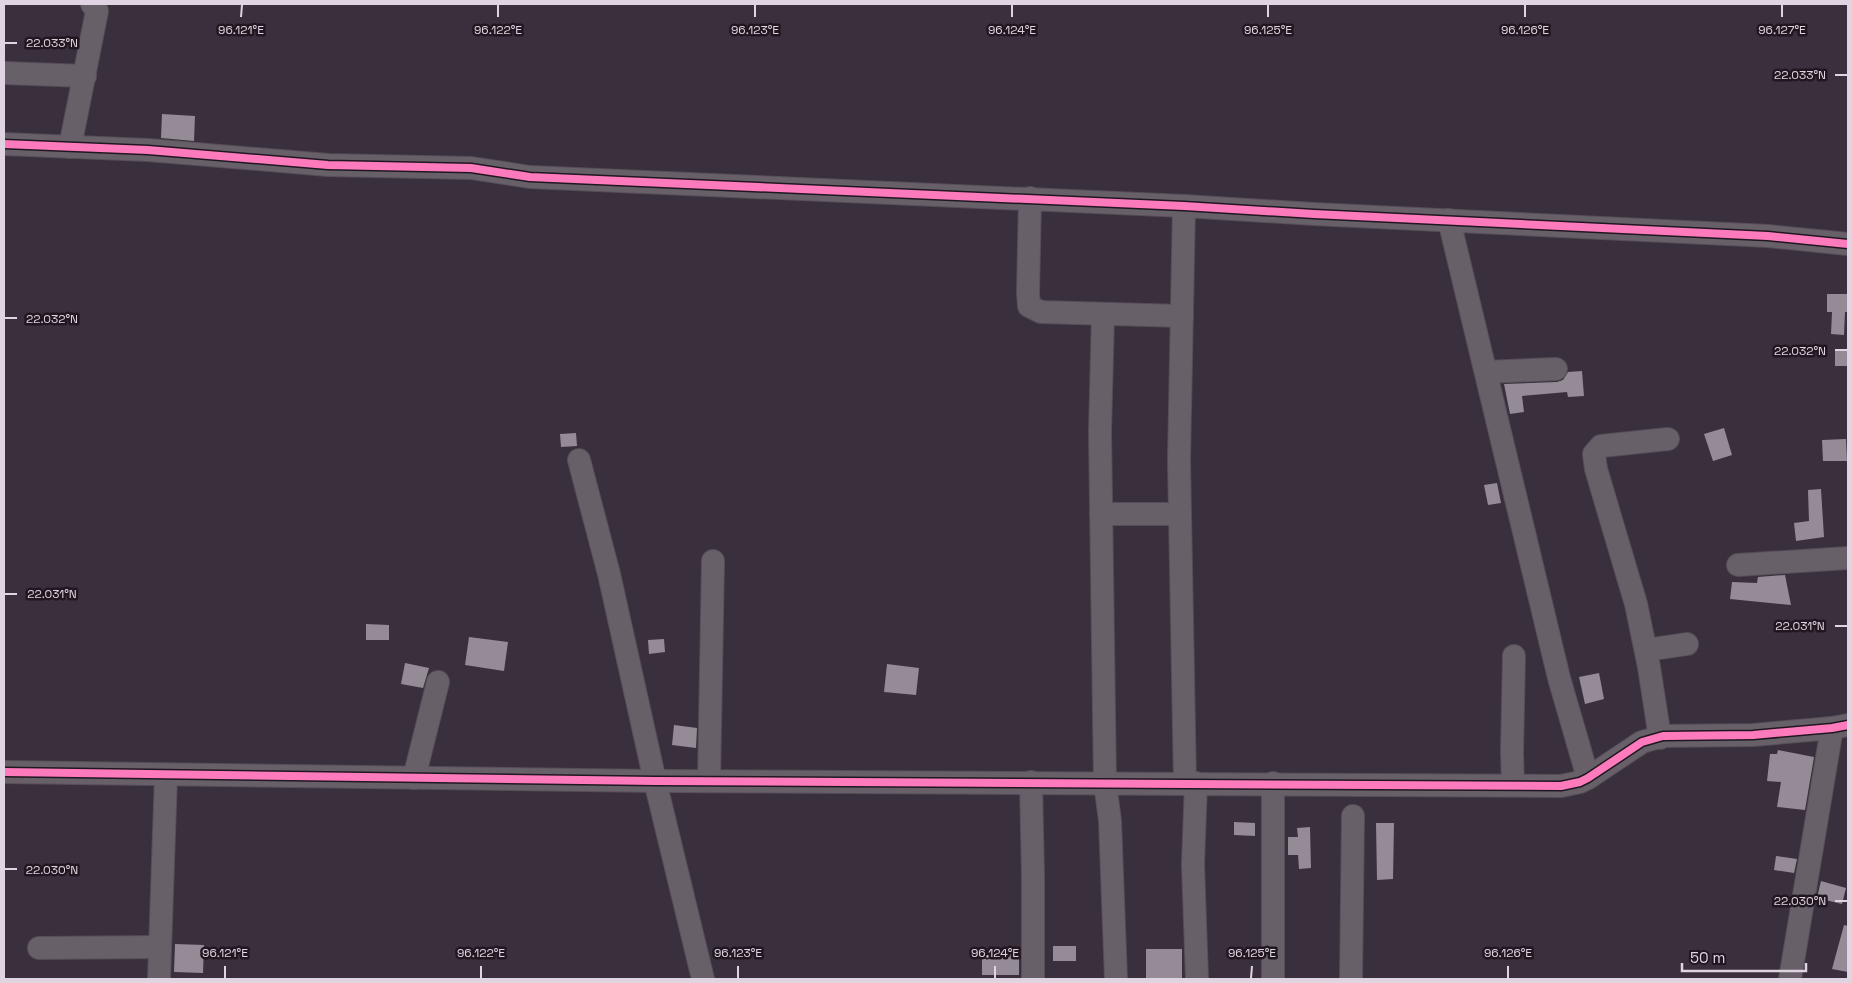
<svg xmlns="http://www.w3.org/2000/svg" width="1852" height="983" viewBox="0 0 1852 983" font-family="'Space Grotesk',sans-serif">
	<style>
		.building { fill: #958b97 }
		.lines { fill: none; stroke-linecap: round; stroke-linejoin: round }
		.minor-casing { stroke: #564d58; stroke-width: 24 }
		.minor { stroke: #686069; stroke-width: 22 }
		.cycleway-casing { stroke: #201721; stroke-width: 11 }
		.cycleway { stroke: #fd7abc; stroke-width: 8 }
		.ticks { fill: none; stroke: #e0d3e2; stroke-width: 2 }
		.ticks-label { font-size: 12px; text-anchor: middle; fill: #e0d3e2; stroke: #201721; stroke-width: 5; stroke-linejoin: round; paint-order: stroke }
	</style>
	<rect width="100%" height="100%" fill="#3a2f3c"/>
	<g class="building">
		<path d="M162 114 195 116 194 141 161 138Z"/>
		<path d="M1827 294H1848V312H1845L1844 335 1831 334 1832 312H1827Z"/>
		<rect x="1835" y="351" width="13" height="15"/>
		<path d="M1582 371 1584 396 1568 397 1567 392 1522 396 1524 412 1510 414 1504 384 1557 382 1563 380 1568 372Z"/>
		<path d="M1724 428 1732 455 1713 461 1704 434Z"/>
		<path d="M576 433 577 446 561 447 560 434Z"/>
		<path d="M1846 439 1847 461H1823L1822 440Z"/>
		<path d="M1497 483 1501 503 1488 505 1484 485Z"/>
		<path d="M1821 489 1824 537 1796 541 1794 523 1809 521 1808 490Z"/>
		<path d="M1785 575 1791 605 1730 599 1732 582 1757 583 1758 577Z"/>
		<path d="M366 624 389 625V640H366Z"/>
		<path d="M469 637 508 642 504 671 465 665Z"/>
		<path d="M664 639 665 652 649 654 648 640Z"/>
		<path d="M405 663 429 668 423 688 401 684Z"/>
		<path d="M887 664 919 668 916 695 884 692Z"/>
		<path d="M1599 673 1604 699 1585 704 1579 677Z"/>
		<path d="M674 725 697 728 696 748 672 745Z"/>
		<path d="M1778 750 1814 757 1805 810 1777 807 1781 782 1767 781 1770 754H1777Z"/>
		<path d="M1234 822 1255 823V836L1234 835Z"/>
		<path d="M1376 823H1394L1393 879 1377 880Z"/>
		<path d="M1310 827 1311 868 1299 869 1298 855H1288V837H1298L1297 828Z"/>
		<path d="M1776 856 1797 859 1794 873 1774 870Z"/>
		<path d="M1821 881 1846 888 1842 904 1817 898Z"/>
		<path d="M1844 925 1848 926V972L1832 969Z"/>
		<path d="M175 944 204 945 203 973 174 972Z"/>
		<rect x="1053" y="946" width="23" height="15"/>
		<rect x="1146" y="949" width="36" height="29"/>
		<path d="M996 952H1012V958L1019 957V975H982V955H996Z"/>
	</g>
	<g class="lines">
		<defs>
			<g id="minor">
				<path d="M4 73 85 76"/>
				<path d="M4 144 148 150 328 165 471 168 530 177 1184 206 1314 214 1768 236 1848 244"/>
				<path d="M70 147 97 11 92 4"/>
				<path d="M1030 198 1028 293 1029 306 1041 312 1182 316"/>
				<path d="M1184 206 1179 460 1185 783"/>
				<path d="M1449 220 1559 678 1588 778"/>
				<path d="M1103 314 1100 431 1105 783 1110 821 1116 979"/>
				<path d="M1486 372 1556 369"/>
				<path d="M579 460 609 574 655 781 703 979"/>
				<path d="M1101 514H1180"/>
				<path d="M1738 565 1848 558"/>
				<path d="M1646 650 1687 644"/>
				<path d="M1660 738 1649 667 1636 604 1596 469 1594 454 1601 446 1668 439"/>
				<path d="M4 772 655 781 1561 786 1580 782 1588 778 1642 742 1663 736 1753 735 1832 728 1848 725"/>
				<path d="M414 778 438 682"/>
				<path d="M709 781 713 561"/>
				<path d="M1031 782 1033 878V979"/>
				<path d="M1196 783 1193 864 1197 979"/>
				<path d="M1273 783V979"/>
				<path d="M1513 785 1512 752 1514 656"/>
				<path d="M39 948 160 947"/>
				<path d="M159 979 166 775"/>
				<path d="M1351 979 1353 816"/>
				<path d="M1790 979 1832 728"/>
			</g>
		</defs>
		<use href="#minor" class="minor-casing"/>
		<use href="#minor" class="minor"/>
		<defs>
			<g id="cycleway">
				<path d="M4 144 148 150 328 165 471 168 530 177 1184 206 1314 214 1768 236 1848 244"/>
				<path d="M4 772 655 781 1561 786 1580 782 1588 778 1642 742 1663 736 1753 735 1832 728 1848 725"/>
			</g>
		</defs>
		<use href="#cycleway" class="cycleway-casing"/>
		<use href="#cycleway" class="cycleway"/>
	</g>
	<path class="ticks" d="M241 17 242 5M498 17V5M755 17V5M1012 17V5M1268 17V5M1525 17V5M1782 17V5M5 43H17M1835 75H1847M5 318H17M1835 350H1847M5 594H17M1835 626H1847M5 869H17M1835 901H1847M225 978V966M481 978V966M738 978V966M995 978V966M1251 978 1252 966M1508 978V966"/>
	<g class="ticks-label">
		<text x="241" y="34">96.121°E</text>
		<text x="498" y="34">96.122°E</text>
		<text x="755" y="34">96.123°E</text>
		<text x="1012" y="34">96.124°E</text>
		<text x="1268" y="34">96.125°E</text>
		<text x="1525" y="34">96.126°E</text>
		<text x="1782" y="34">96.127°E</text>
		<text x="52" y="47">22.033°N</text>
		<text x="1800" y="79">22.033°N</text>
		<text x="52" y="323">22.032°N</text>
		<text x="1800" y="355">22.032°N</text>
		<text x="52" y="598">22.031°N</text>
		<text x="1800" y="630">22.031°N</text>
		<text x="52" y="874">22.030°N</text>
		<text x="1800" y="905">22.030°N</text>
		<text x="225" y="957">96.121°E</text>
		<text x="481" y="957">96.122°E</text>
		<text x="738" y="957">96.123°E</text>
		<text x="995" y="957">96.124°E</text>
		<text x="1252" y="957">96.125°E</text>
		<text x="1508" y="957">96.126°E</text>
	</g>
	<rect width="1852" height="983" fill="none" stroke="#e0d3e2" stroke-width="10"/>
	<path d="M1682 963v8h124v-8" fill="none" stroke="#e0d3e2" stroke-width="2.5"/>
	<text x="1690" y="963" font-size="15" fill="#e0d3e2" stroke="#201721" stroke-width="4" paint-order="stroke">50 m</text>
</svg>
